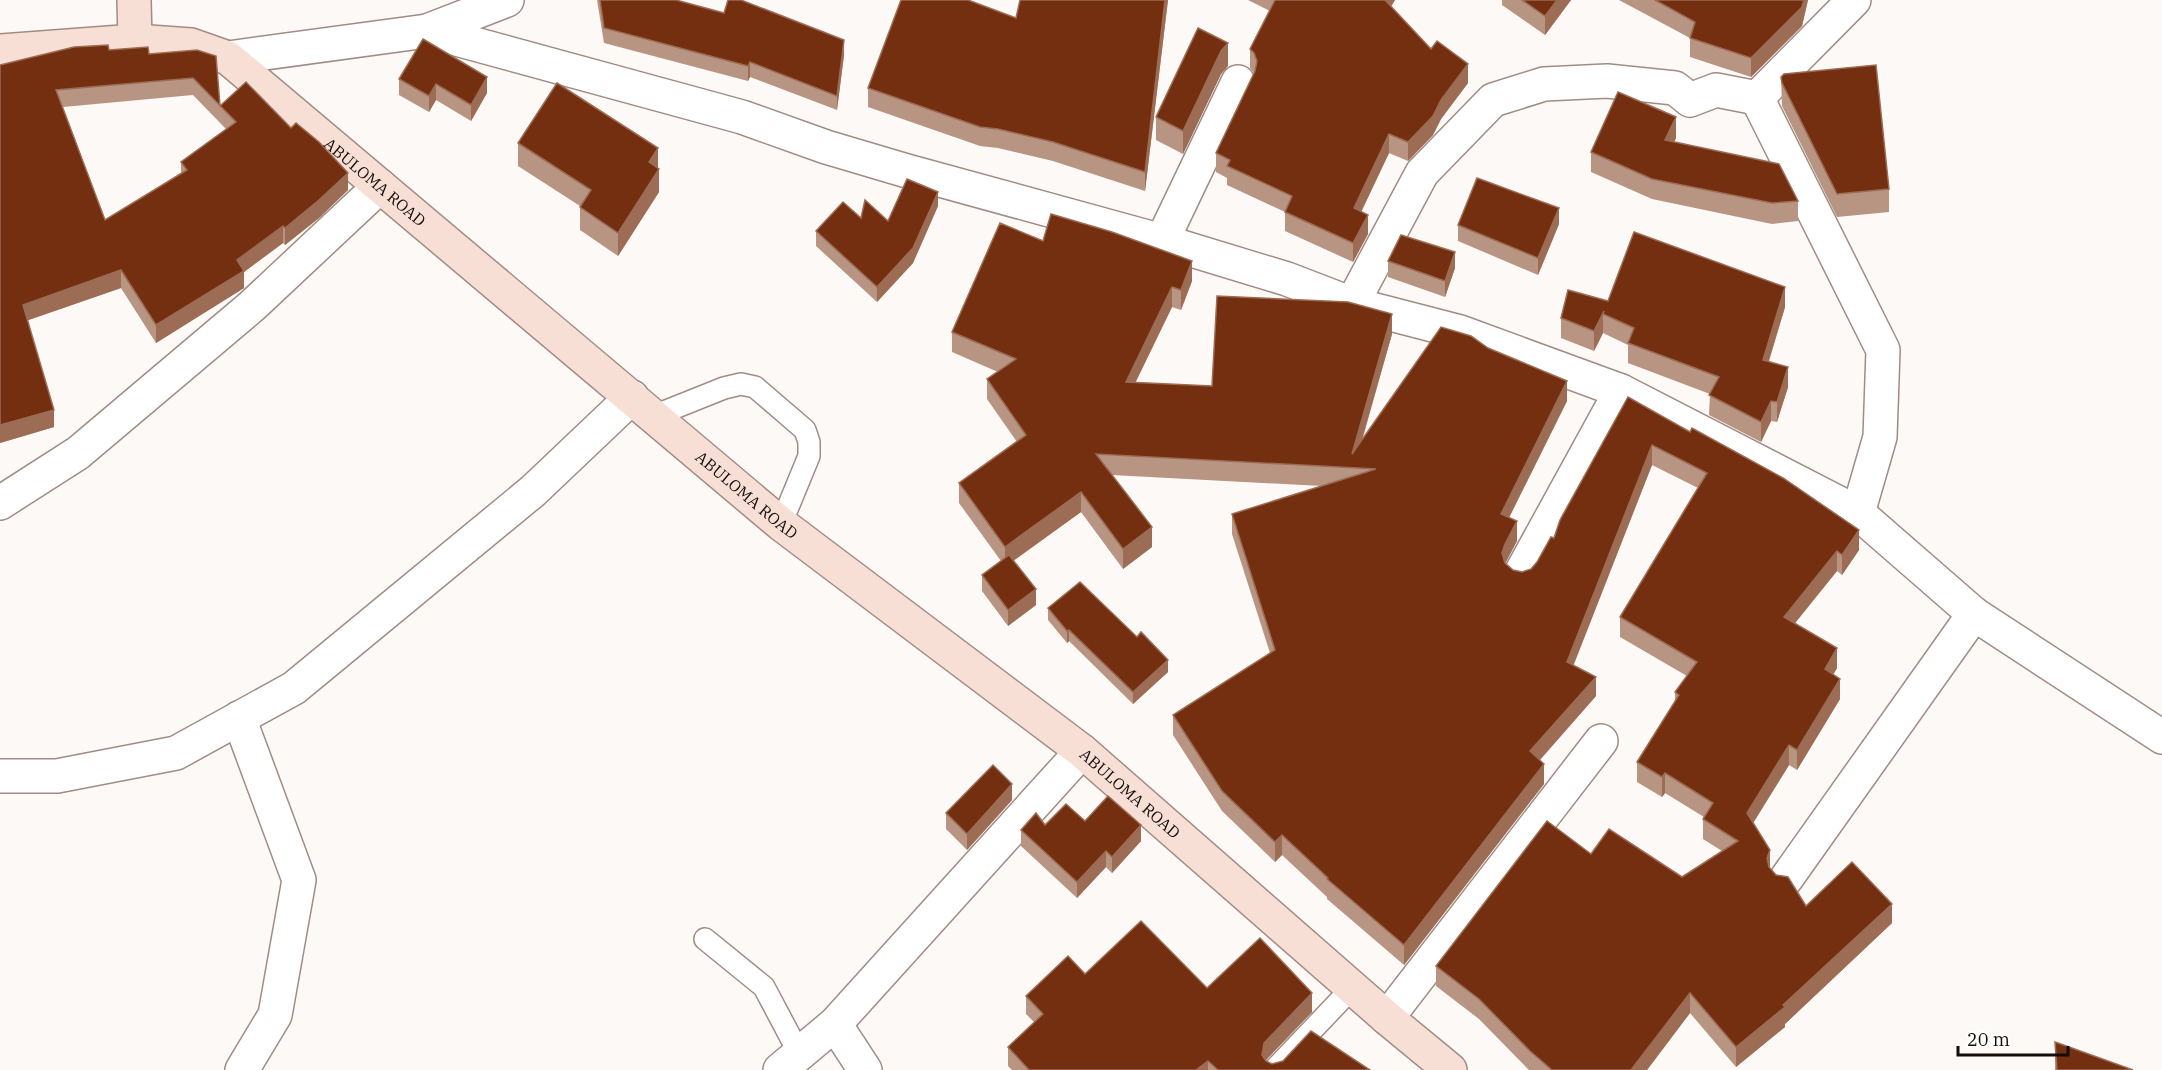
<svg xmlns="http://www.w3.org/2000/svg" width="2162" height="1070" viewBox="0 0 2162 1070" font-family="'IBM Plex Serif',serif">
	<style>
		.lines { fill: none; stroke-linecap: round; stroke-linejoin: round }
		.lane-casing { stroke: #a18c84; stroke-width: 24 }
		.street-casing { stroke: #a18c84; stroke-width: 36 }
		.secondary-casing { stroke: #a18c84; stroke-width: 36 }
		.lane { stroke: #fff; stroke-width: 21 }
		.street { stroke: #fff; stroke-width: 33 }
		.secondary { stroke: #f7dfd6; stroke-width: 33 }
		.wall { fill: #b89483; fill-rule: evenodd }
		.shaded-wall { fill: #9c6c55 }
		.building { fill: #732f0f; stroke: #9c6c55; stroke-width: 1.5; fill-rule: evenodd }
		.labels { text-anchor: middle; stroke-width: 6; stroke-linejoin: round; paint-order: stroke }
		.street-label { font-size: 16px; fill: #130c09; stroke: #fff }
	</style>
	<rect width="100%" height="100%" fill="#fdf9f7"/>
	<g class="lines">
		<defs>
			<g id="lane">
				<path d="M654 416 724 388 741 384 755 387 805 430 809 442V456L781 524"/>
				<path d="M705 939 764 987 800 1055"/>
				<path d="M1274 1070 1353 987"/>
			</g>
			<g id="street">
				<path d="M1854 0 1757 98 1883 350 1880 437 1858 513"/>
				<path d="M427 31 507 0"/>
				<path d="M228 58 427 31 742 117 826 147 907 171 1162 241 1287 279 1352 304 1460 332 1621 391 1858 513 1974 614 2162 737"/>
				<path d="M1162 241 1238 82"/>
				<path d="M1352 304 1422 173 1493 100 1544 84 1607 81 1675 88 1690 100 1716 90 1757 98"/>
				<path d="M0 503 78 453 252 306 380 186"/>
				<path d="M1521 573 1621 391"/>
				<path d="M239 718 299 880 275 1015 242 1070"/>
				<path d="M0 776H57L176 753 294 688 533 491 632 397"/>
				<path d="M1786 879 1974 614"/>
				<path d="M1387 1018 1601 741"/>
				<path d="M835 1024 865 1070"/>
				<path d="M780 1070 835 1024 1082 751"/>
			</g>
			<g id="secondary">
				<path d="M134 0 135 41"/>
				<path id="s1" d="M0 51 135 41 191 45 228 58 781 524 1082 751 1387 1018 1450 1070"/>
			</g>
		</defs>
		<use href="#lane" class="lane-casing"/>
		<use href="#street" class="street-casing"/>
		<use href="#secondary" class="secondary-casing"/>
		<use href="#lane" class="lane"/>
		<use href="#street" class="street"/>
		<use href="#secondary" class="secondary"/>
	</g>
	<g class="wall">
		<path d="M597 0H676L844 55 837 110 750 77 748 81 604 43Z"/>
		<path d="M1168 0 1145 191 1053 161 998 148 980 146 868 107V88L1016 18Z"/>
		<path d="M1248 0H1395L1391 7 1431 49 1468 83 1441 119 1433 135 1408 161 1389 153 1361 212 1368 234 1353 262 1285 231V212L1227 185V178L1216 172V153L1254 73 1250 68V49L1270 11Z"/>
		<path d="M1502 0H1571L1545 35 1502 5Z"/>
		<path d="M1619 0H1808L1802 26 1751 77 1690 57V38Z"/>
		<path d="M109 50 149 54 197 50 220 106 348 190 319 218 285 245 283 243 244 272V288L156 343 121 288 28 320 54 427 0 443V65ZM193 95 226 129 181 162V173L105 220 63 107Z"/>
		<path d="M1228 66 1221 74 1183 154 1156 140V117Z"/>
		<path d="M1781 77 1889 189V212L1837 217 1782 106Z"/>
		<path d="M399 79 487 93 471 121 436 100 429 112 399 95Z"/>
		<path d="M1676 138 1674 142 1798 201V221L1772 224 1652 199 1591 172V152Z"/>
		<path d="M518 143 658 168 659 192 618 256 580 230V206L518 166Z"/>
		<path d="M938 206 913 263 877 302 816 246V231L861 218 888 221Z"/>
		<path d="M1559 224 1538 275 1458 241V225Z"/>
		<path d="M1043 241 1192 281 1181 310 1172 307 1135 383 1212 386 1392 334 1362 441 1567 401 1509 517 1517 541 1505 563 1513 570 1522 572 1531 569 1537 562 1554 538 1628 397 1859 550 1842 575 1837 571 1794 623 1837 668 1833 675 1840 699 1797 770 1789 765 1753 823 1770 868 1806 906 1892 923 1785 1024V1027L1736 1067 1690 1013 1647 1070H1529L1479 1019 1436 986V966L1591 854 1682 877 1722 851 1703 839V819L1704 817 1665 793 1662 797 1637 782V762L1675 702V692L1687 676 1620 637V617L1698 488 1652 465 1573 665 1596 696 1540 760 1544 784 1404 965 1327 899V897L1282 855 1275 862 1222 811 1173 735V715L1270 653 1232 534V514L1322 486 1112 475 1152 547 1123 569 1081 512 1014 560 1036 605 1008 626 982 591V575L1001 561 959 503V483L1017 442 987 399V379L998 372 952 352V332Z"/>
		<path d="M1388 261 1455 268 1445 297 1388 277Z"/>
		<path d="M1608 301 1785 307 1769 361 1788 387 1777 422 1771 421 1761 442 1709 415 1710 394 1628 363V345L1603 333 1594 351 1561 338V318Z"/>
		<path d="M1048 608 1137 637 1168 672 1133 704 1069 641 1067 643 1048 620Z"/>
		<path d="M1012 800 967 850 946 829V813Z"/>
		<path d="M1085 821 1141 841 1112 873 1106 867 1077 898 1021 846V830L1045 825Z"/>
		<path d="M1085 974 1207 988 1312 1012 1265 1061 1272 1064 1370 1070H1012L1008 1066V1047L1034 1022 1026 1014V996Z"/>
		<path d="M2055 1042 2133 1070H2055Z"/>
	</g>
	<g class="shaded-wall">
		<path d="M1165 0H1168L1145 191V172Z"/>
		<path d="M1383 0H1395L1383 18Z"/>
		<path d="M1557 0H1571L1545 35V16Z"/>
		<path d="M1804 0H1808L1802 26 1751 77V58Z"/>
		<path d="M844 40V55L837 110V96Z"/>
		<path d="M1228 43V66L1221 74 1183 154V131L1221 51Z"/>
		<path d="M750 62V77L748 81V66Z"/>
		<path d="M1468 64V83L1441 119 1433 135 1408 161V142Z"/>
		<path d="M487 77V93L471 121V105Z"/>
		<path d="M436 84V100L429 112V96Z"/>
		<path d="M1676 117V138L1665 160V140Z"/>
		<path d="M1389 134V153L1354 227V208Z"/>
		<path d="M658 148V171L649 162Z"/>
		<path d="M659 169V192L618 256V233Z"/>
		<path d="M348 173V190L319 218 285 245V228Z"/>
		<path d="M938 192V206L913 263 877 302V287Z"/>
		<path d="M1559 208V224L1538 275V258Z"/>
		<path d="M1368 215V234L1353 262V243Z"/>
		<path d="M283 226V243L244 272V288L156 343V325L237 260Z"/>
		<path d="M1455 252V268L1445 297V281Z"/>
		<path d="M1192 261V281L1181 310V290Z"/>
		<path d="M121 270V288L23 322V305Z"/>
		<path d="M1172 287V307L1126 402V382Z"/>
		<path d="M1785 287V307L1763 380V360Z"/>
		<path d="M1392 314V334L1354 467 1352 454Z"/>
		<path d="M1603 314V333L1594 351V331Z"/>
		<path d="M1788 367V387L1777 422V402Z"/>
		<path d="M1567 381V401L1501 534V514Z"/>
		<path d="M1771 401V421L1761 442V422Z"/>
		<path d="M54 410V427L0 443V425Z"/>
		<path d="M1652 445V465L1567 682V662Z"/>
		<path d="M1081 492V512L1005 567V547Z"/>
		<path d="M1517 521V541L1505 564 1502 553 1505 544Z"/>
		<path d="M1152 527V547L1123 569V549Z"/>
		<path d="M1859 530V550L1842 575V555Z"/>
		<path d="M1837 551V571L1784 637V617Z"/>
		<path d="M1036 589V605L1008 626V610Z"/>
		<path d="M1069 630V641L1067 643V631Z"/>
		<path d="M1837 648V668L1825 689V669Z"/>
		<path d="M1168 660V672L1133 704V692Z"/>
		<path d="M1596 677V696L1530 771V751Z"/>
		<path d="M1840 679V699L1797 770V750Z"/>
		<path d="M1789 745V765L1747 833V813Z"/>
		<path d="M1544 764V784L1404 965V945Z"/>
		<path d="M1665 773V793L1662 797V777Z"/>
		<path d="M1012 784V800L967 850V834Z"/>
		<path d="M1141 825V841L1112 873V857Z"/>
		<path d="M1282 835V855L1275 862V842Z"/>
		<path d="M1770 850V870L1767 858Z"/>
		<path d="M1106 851V867L1077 898V882Z"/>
		<path d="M1892 904V923L1785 1024V1027L1736 1067V1047L1783 1005Z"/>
		<path d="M1312 993V1012L1264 1062 1262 1055 1264 1043Z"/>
		<path d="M1690 993V1013L1647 1070H1631Z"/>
		<path d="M1208 1061V1070H1196Z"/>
	</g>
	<g class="building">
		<path d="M600 0H676L724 13 728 0H741L844 40 837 96 750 62 748 66 604 28Z"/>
		<path d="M901 0H968L1016 18 1020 0H1165L1145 172 1053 142 998 129 980 127 868 88Z"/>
		<path d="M1275 0H1385L1431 49 1437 41 1468 64 1441 100 1433 116 1408 142 1389 134 1354 208 1368 215 1353 243 1285 212 1292 196 1227 166 1230 160 1216 153 1255 71 1257 61 1254 53 1250 49Z"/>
		<path d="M1522 0H1557L1545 16Z"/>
		<path d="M1655 0H1804L1802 7 1751 58 1690 38 1695 22Z"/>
		<path d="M1198 28 1228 43 1221 51 1183 131 1156 117Z"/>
		<path d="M423 39 487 77 471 105 436 84 429 96 399 79Z"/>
		<path d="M108 45 109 50 148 47 149 54 197 50 216 56 220 106 246 82 291 128 296 123 319 142 348 173 319 200 285 228 283 226 237 260 244 271 156 325 121 270 23 305 54 410 0 425V65L74 47ZM193 78 236 122 181 162 187 170 105 220 56 90Z"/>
		<path d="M1876 65 1889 189 1837 194 1782 83 1781 77 1784 74Z"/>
		<path d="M557 83 658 148 649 162 659 169 618 233 580 207 591 190 518 143Z"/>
		<path d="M1618 92 1676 117 1665 140 1779 164 1798 201 1772 203 1652 179 1591 152Z"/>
		<path d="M1477 178 1559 208 1538 258 1458 225Z"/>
		<path d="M907 179 938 192 913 248 877 287 816 231 843 202 861 218 865 200 888 221Z"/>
		<path d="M1051 214 1112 232 1192 261 1181 290 1172 287 1126 382 1212 386 1217 296 1348 302 1392 314 1352 454 1441 327 1471 336 1488 348 1567 381 1501 514 1517 521 1505 544 1502 553 1505 563 1513 570 1522 572 1531 569 1537 562 1551 537 1554 538 1560 520 1628 397 1690 432 1692 428 1783 478 1859 530 1842 555 1837 551 1784 617 1837 648 1825 669 1840 679 1797 750 1789 745 1747 813 1770 850 1767 858 1769 867 1776 875 1788 877 1806 906 1852 862 1892 904 1783 1005 1785 1007 1736 1047 1690 993 1631 1070H1552L1530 1051 1479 999 1436 966 1547 821 1591 854 1609 829 1682 877 1738 841 1703 819 1713 803 1665 773 1662 777 1637 762 1679 695 1675 692 1697 662 1620 617 1707 473 1652 445 1567 662 1596 677 1530 751 1544 764 1404 945 1327 879 1328 878 1282 835 1275 842 1222 791 1173 715 1275 650 1232 514 1376 469 1096 454 1152 527 1123 549 1081 492 1005 547 959 483 1026 435 987 379 1016 359 952 332 1000 223 1043 241Z"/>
		<path d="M1634 232 1785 287 1763 360 1788 367 1777 402 1771 401 1761 422 1709 395 1719 377 1628 343 1634 328 1603 314 1604 311 1594 331 1561 318 1568 290 1608 301Z"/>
		<path d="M1401 235 1455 252 1445 281 1388 261Z"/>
		<path d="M1009 555 1036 589 1008 610 982 575Z"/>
		<path d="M1080 582 1137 637 1141 632 1168 660 1133 692 1069 630 1067 631 1048 608Z"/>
		<path d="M993 765 1012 784 967 834 946 813Z"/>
		<path d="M1108 796 1141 825 1112 857 1106 851 1077 882 1021 830 1036 813 1045 825 1066 804 1085 821Z"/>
		<path d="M1141 921 1207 988 1260 938 1312 993 1264 1043 1262 1055 1266 1061 1272 1064 1283 1061 1311 1031 1370 1070H1218L1208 1061 1196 1070H1029L1008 1047 1043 1014 1026 996 1068 956 1085 974Z"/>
		<path d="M2055 1042 2133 1070H2057Z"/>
	</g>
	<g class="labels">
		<g class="street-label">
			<text dy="6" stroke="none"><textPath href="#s1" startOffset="423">ABULOMA ROAD</textPath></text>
			<text dy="6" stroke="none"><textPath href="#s1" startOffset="909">ABULOMA ROAD</textPath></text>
			<text dy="6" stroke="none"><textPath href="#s1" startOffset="1395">ABULOMA ROAD</textPath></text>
		</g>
	</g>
	<path d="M1958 1046v9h110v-9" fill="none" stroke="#130c09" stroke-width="3"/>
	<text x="1967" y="1046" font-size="18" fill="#130c09" stroke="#ffffff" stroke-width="4.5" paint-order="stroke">20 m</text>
</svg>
